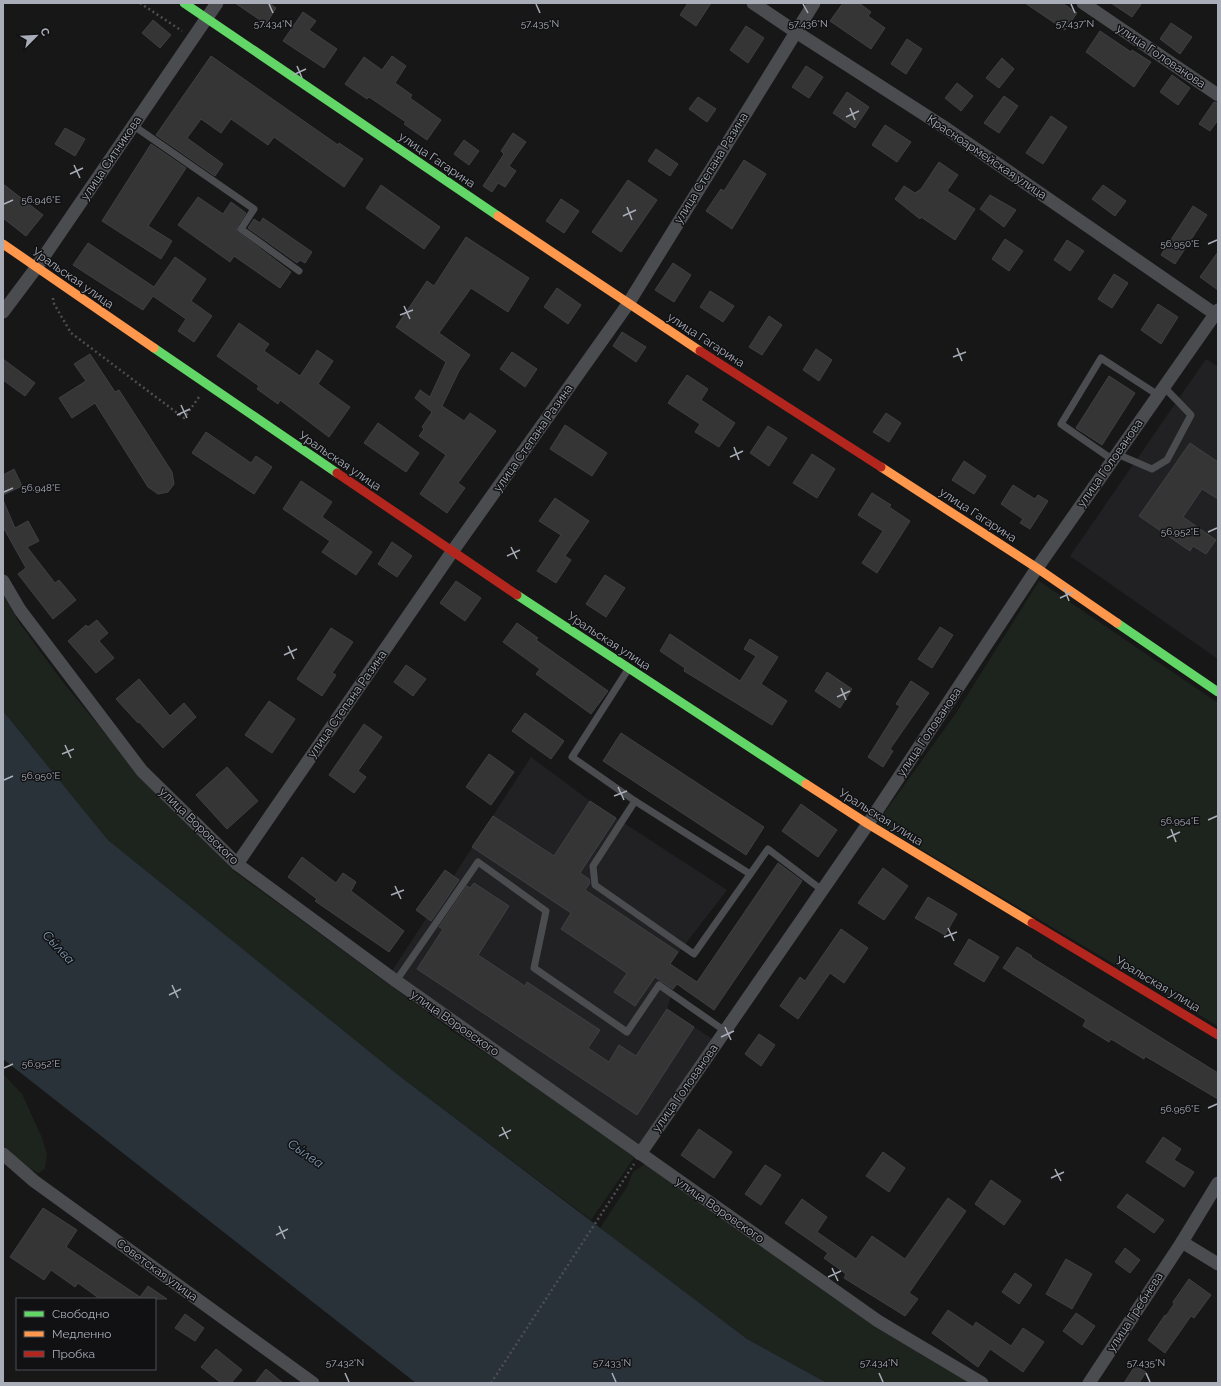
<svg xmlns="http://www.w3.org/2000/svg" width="1221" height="1386" viewBox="0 0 1221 1386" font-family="Raleway,sans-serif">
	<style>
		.built { fill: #212123 }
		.green { fill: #1d241e }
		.water { fill: #2a3239 }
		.building { fill: #353536; stroke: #3f4043 }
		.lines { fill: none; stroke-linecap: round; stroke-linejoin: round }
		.path { stroke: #4d4e52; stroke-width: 2.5; stroke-dasharray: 2 3; stroke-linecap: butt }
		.lane { stroke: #4b4c50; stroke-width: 7 }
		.street { stroke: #4b4c50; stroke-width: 13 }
		.fast { stroke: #63d668; stroke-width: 9 }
		.slow { stroke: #ff974d; stroke-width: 9 }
		.jam { stroke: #b3261e; stroke-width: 9 }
		.ticks { fill: none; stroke: #a8adb8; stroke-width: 1.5 }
		.labels { text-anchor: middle; stroke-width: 3; stroke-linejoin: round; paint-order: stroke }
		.street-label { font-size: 12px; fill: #a8adb8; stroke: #111113 }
		.water-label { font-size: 13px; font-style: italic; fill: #7f9bb3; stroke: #111113 }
		.ticks-label { font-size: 10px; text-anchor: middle; fill: #a8adb8; stroke: #111113; stroke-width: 3; stroke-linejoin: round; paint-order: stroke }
	</style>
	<rect width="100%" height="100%" fill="#171717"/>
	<g class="built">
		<path d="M1206 359 1218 367V659L1070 556Z"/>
		<path d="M531 757 590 801 727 890 670 964 684 973 673 989 667 1009 714 1040 639 1150 392 971Z"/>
	</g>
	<g class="green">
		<path d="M1039 581 1218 703V1026L877 823 956 713Z"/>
		<path d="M3 594 18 621 62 681 126 759 148 785 235 872 461 1037 528 1081 636 1155 591 1220 402 1078 108 840 3 711Z"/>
		<path d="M3 1074 22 1094 42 1138 47 1154 45 1168 39 1173 22 1165 3 1147Z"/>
		<path d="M645 1164 979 1383H827L747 1339 600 1228 627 1187 633 1172Z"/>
	</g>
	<path class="water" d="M3 711 108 840 402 1078 747 1339 827 1383H416L3 1059Z"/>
	<g class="building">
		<path d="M235 3H269L276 8 266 24Z"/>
		<path d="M688 3H711L696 26 680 15Z"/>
		<path d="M843 3H859L871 12 868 16 885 28 871 49 830 21Z"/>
		<path d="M1025 3H1062L1077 13 1065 30Z"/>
		<path d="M1111 3H1142L1132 17Z"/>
		<path d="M303 12 316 21 309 30 337 49 324 68 283 41Z"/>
		<path d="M153 20 171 35 160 48 142 33Z"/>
		<path d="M1171 23 1192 37 1180 54 1160 39Z"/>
		<path d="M746 26 764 38 748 63 730 50Z"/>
		<path d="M1100 31 1131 52 1132 50 1151 62 1134 87 1086 52Z"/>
		<path d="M907 39 922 49 906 74 891 64Z"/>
		<path d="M211 56 338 145 339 143 363 159 344 187 274 137 268 145 231 119 221 133 201 119 187 138 223 164 215 176 156 135Z"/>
		<path d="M392 56 406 66 395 83 412 95 410 98 441 120 427 140 404 124 406 122 369 97 367 99 345 84 364 57 382 70Z"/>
		<path d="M1002 58 1014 69 999 88 986 78Z"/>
		<path d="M806 66 823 77 809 98 792 87Z"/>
		<path d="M1172 75 1190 88 1178 105 1160 92Z"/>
		<path d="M957 83 973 96 961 111 945 98Z"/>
		<path d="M847 92 869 107 855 128 833 113Z"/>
		<path d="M1004 96 1018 106 999 133 984 123Z"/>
		<path d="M698 97 716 109 707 122 689 109Z"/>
		<path d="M1214 102 1218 103V120L1210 131 1199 124Z"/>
		<path d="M1051 116 1067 127 1043 164 1026 153Z"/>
		<path d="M885 125 911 142 897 162 872 145Z"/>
		<path d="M65 128 85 139 75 156 55 144Z"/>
		<path d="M513 133 526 142 509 166 516 171 505 187 498 183 492 192 483 186 504 154 501 151Z"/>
		<path d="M464 140 479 151 469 165 454 154Z"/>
		<path d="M151 144 186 168 148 226 172 241 161 259 102 221Z"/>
		<path d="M656 149 678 164 670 176 648 161Z"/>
		<path d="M744 160 766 174 732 229 706 211 721 189 724 191Z"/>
		<path d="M939 162 958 175 947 191 975 209 955 240 921 217 920 219 895 199 904 186 915 193 921 189Z"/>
		<path d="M628 180 657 200 621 252 592 232Z"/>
		<path d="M3 184 43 215 26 236 3 218Z"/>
		<path d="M381 185 440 227 424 249 366 208Z"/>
		<path d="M1103 185 1126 201 1115 216 1092 199Z"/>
		<path d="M990 195 1016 210 1004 227 980 209Z"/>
		<path d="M198 197 223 214 231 202 246 213 237 227V231L291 272 280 288 234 256 230 262 178 225Z"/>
		<path d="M561 199 579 211 564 233 546 221Z"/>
		<path d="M1193 206 1207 215 1175 264 1161 255Z"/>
		<path d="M263 218 312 252 305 263 300 260 297 263 248 228 254 219 260 223Z"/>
		<path d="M466 237 529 278 508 312 471 288 439 333 470 355 459 371 442 406 464 421 470 413 496 431 458 483 465 488 447 513 420 494 446 455 419 436 424 429 422 427 432 412 415 398 420 390 430 397 446 362 396 327 427 281 434 286Z"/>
		<path d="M1005 239 1023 251 1009 271 992 259Z"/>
		<path d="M1067 240 1084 251 1070 271 1054 260Z"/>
		<path d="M88 243 154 287 175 257 206 279 191 301 212 316 194 342 178 331 186 319 153 296 143 310 73 265Z"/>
		<path d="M1218 252V290L1200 277Z"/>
		<path d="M673 263 691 275 674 302 655 290Z"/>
		<path d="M1114 274 1128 283 1112 308 1098 299Z"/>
		<path d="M557 288 581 305 568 324 544 307Z"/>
		<path d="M710 291 734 306 723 322 700 307Z"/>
		<path d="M1158 304 1178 317 1161 344 1141 330Z"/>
		<path d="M769 316 782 325 762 355 749 347Z"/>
		<path d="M239 323 269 344 264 351 300 376 317 350 333 361 318 384 350 407 329 437 280 400 278 404 257 389 259 386 217 356Z"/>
		<path d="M622 332 646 347 636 362 613 346Z"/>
		<path d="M816 349 832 360 819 381 803 370Z"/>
		<path d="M512 352 537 369 525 387 500 369Z"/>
		<path d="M90 354 115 392 119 390 172 472 174 484 168 492 158 494 148 487 95 403 72 418 59 398 86 381 74 364Z"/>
		<path d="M3 359 35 383 25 396 3 380Z"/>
		<path d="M687 375 708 389 701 400 735 423 719 447 695 432 700 424 668 403Z"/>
		<path d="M1109 376 1135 393 1102 445 1076 428Z"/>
		<path d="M886 413 901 423 889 442 873 432Z"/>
		<path d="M378 423 419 453 406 472 364 443Z"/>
		<path d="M565 425 607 453 592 476 550 449Z"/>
		<path d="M768 426 787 438 769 466 750 453Z"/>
		<path d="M206 432 251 463 256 456 272 467 254 494 192 453Z"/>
		<path d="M1190 443 1218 462V499L1202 489 1183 517 1216 540 1206 554 1193 546 1190 551 1139 516Z"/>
		<path d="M812 454 835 469 817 498 793 483Z"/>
		<path d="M964 461 986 476 974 494 952 480Z"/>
		<path d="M14 469 22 486 3 495V475Z"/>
		<path d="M301 481 332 502 322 517 372 552 356 575 322 552 330 541 283 509Z"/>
		<path d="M1013 485 1035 499 1038 495 1048 501 1030 529 1020 523 1023 519 1001 504Z"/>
		<path d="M872 493 891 505 889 507 910 521 877 573 862 563 883 531 858 515Z"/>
		<path d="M555 498 589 521 565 556 571 560 556 583 537 571 561 535 539 521Z"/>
		<path d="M3 500 15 528 28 521 39 541 27 547 55 583 59 580 76 600 53 619 18 574 26 568 3 527Z"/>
		<path d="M392 542 412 556 397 577 378 564Z"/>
		<path d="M605 575 625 588 606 617 586 604Z"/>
		<path d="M456 581 481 598 465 621 440 603Z"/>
		<path d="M97 620 108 633 99 641 114 658 96 673 68 641 86 625 88 627Z"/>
		<path d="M517 623 538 638 536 640 608 691 591 714 536 674 540 669 503 642Z"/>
		<path d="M940 627 953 635 932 668 918 659Z"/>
		<path d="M331 628 353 642 332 673 336 675 322 696 297 679Z"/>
		<path d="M670 634 740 681 756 656 744 649 750 639 778 657 761 684 787 701 772 725 684 671 685 668 660 651Z"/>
		<path d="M406 665 426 679 413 696 394 682Z"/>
		<path d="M827 672 852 689 840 708 815 691Z"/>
		<path d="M139 679 170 716 184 703 196 717 163 748 139 722 138 723 116 699Z"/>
		<path d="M911 681 929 693 890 749 893 751 883 767 868 757 900 706 896 704Z"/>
		<path d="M269 701 295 719 272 753 245 735Z"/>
		<path d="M525 713 564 741 551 759 512 731Z"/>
		<path d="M364 724 382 737 358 771 366 777 354 793 329 775Z"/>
		<path d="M621 733 764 827 746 855 603 761Z"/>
		<path d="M489 754 514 772 491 805 466 787Z"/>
		<path d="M227 767 258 801 227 829 196 795Z"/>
		<path d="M590 801 616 818 580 873 589 879 590 883 585 890 678 952 670 964 697 982 778 863 802 881 714 1010 677 984 673 989 655 977 635 1006 614 992 627 973 561 929 571 913 472 847 493 816 554 856Z"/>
		<path d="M801 804 837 830 818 857 782 831Z"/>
		<path d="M302 857 336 883 343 873 356 882 351 891 404 931 389 952 315 901 317 899 288 877Z"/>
		<path d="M883 868 908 886 884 920 858 903Z"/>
		<path d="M445 870 459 880 431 921 416 910Z"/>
		<path d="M474 883 509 906 478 955 525 986 527 982 600 1030 588 1048 609 1062 619 1045 636 1056 667 1009 694 1027 637 1115 417 969 443 929 439 927 467 886 470 888Z"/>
		<path d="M928 897 957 914 945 935 915 918Z"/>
		<path d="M841 929 868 948 844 983 830 973 798 1019 780 1006 800 977 805 981Z"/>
		<path d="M969 939 999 957 984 982 954 964Z"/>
		<path d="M1017 947 1032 956 1031 957 1218 1073V1099L1145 1056 1144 1059 1111 1039 1109 1042 1083 1026 1086 1020 1003 968Z"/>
		<path d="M759 1034 775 1045 761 1066 745 1054Z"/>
		<path d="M699 1129 732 1152 714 1178 681 1155Z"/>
		<path d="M1163 1137 1181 1149 1174 1160 1194 1172 1184 1187 1146 1162Z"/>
		<path d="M883 1152 905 1168 889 1192 866 1176Z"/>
		<path d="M765 1165 781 1175 761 1205 745 1194Z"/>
		<path d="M991 1180 1021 1201 1004 1225 975 1204Z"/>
		<path d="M1127 1194 1164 1220 1154 1233 1117 1207Z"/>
		<path d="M948 1198 966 1211 909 1293 918 1299 905 1316 844 1278 846 1274 824 1258 828 1253 785 1223 802 1199 827 1217 817 1232 856 1259 872 1236 905 1259Z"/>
		<path d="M43 1208 77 1230 66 1247 140 1297 148 1286 167 1299H100L78 1283 75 1287 51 1270 44 1280 10 1257Z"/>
		<path d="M1125 1248 1140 1260 1130 1273 1115 1262Z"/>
		<path d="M1066 1259 1092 1274 1072 1309 1046 1294Z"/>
		<path d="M1015 1273 1032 1285 1019 1304 1002 1292Z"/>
		<path d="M1189 1279 1211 1295 1194 1318 1191 1316 1165 1353 1148 1340 1165 1315 1166 1316 1174 1304 1173 1302Z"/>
		<path d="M948 1310 973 1327 976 1322 1011 1346 1023 1328 1044 1342 1023 1372 990 1349 978 1367 932 1333Z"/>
		<path d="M1076 1313 1095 1326 1082 1345 1063 1331Z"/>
		<path d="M185 1314 204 1328 195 1341 175 1328Z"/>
		<path d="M216 1349 242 1370 231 1383H221L201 1367Z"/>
		<path d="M1135 1366 1146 1372 1139 1383H1124Z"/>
		<path d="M266 1369 283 1383H255Z"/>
	</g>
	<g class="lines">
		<g class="path">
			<path d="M140 3 182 31"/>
			<path d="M53 298V302L71 333 184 418 199 397"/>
			<path d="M491 1383 634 1164"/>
		</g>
		<g class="lane">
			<path d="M134 126 254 209 241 229 299 271"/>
			<path d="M1117 454 1152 469 1167 460 1191 415 1164 387"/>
			<path d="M1113 460 1061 424 1101 358 1158 395"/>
			<path d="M629 668 572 757 635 801 593 866 595 885 694 954 768 849 822 890"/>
			<path d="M635 801 750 874"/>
			<path d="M396 981 478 862 546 911 534 968 627 1032 659 985 725 1031"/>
		</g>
		<g class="street">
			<path d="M753 3 796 32 947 129 1218 316"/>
			<path d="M1083 3 1218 95"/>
			<path d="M3 312 36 268 217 3"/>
			<path d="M3 581 20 610 142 771 237 864 396 981 878 1321 982 1383"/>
			<path d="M237 864 452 552 628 304 814 3"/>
			<path d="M3 1154 34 1181 313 1383"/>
			<path d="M640 1154 868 824 1037 568 1218 310"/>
			<path d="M1182 1242 1218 1264"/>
			<path d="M1089 1383 1182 1242 1218 1183"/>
		</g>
		<g class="fast">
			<path d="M184 3 498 216"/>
			<path d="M154 348 337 473"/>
			<path d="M517 595 806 784"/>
			<path d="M1117 623 1218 692"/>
		</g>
		<g class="slow">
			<path d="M498 216 700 351"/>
			<path d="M3 244 154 348"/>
			<path d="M881 467 1037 568 1117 623"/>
			<path d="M806 784 868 824 1032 923"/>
		</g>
		<g class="jam">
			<path d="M700 351 881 467"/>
			<path d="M337 473 517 595"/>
			<path d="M1032 923 1218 1035"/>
		</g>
	</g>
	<path class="ticks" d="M269 4 273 13M536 4 540 13M803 4 808 13M1071 4 1075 13M297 66 302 78M293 75 306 69M850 108 855 120M846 117 859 111M74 165 80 178M70 174 83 168M4 204 13 200M627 207 632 220M623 216 636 210M1208 244 1217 240M404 306 410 319M400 315 413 310M957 348 962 361M953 357 966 352M181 405 187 418M177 415 190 409M734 447 739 460M730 457 743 451M4 492 13 488M1208 532 1217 528M511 547 517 559M507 556 520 550M1064 588 1069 601M1060 598 1073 592M288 646 294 659M284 655 297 649M841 688 846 700M837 697 850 691M65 745 71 758M62 754 74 749M4 780 13 776M618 787 624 800M614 796 627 791M1208 820 1217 816M1171 829 1176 842M1167 838 1180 832M395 886 401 899M391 895 404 890M948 928 954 941M944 937 957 932M172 985 178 998M169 995 181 989M725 1027 731 1040M721 1037 734 1031M4 1068 13 1064M1208 1108 1217 1104M502 1127 508 1139M499 1136 511 1130M1055 1169 1061 1181M1051 1178 1064 1172M279 1226 285 1239M276 1235 288 1229M832 1268 838 1281M828 1277 841 1271M345 1373 349 1382M612 1373 616 1382M879 1373 883 1382M1146 1373 1150 1382"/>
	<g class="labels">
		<g class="street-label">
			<text transform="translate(1161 56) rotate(34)" y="4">улица Голованова</text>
			<text transform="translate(987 157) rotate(34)" y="4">Красноармейская улица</text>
			<text transform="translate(111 158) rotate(-56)" y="4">улица Ситникова</text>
			<text transform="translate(437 160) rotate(34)" y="4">улица Гагарина</text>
			<text transform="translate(711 168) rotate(-58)" y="4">улица Степана Разина</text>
			<text transform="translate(73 278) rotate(35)" y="4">Уральская улица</text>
			<text transform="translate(706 340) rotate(33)" y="4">улица Гагарина</text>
			<text transform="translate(533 438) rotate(-55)" y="4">улица Степана Разина</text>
			<text transform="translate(340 461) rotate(34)" y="4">Уральская улица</text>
			<text transform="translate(1110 463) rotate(-55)" y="4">улица Голованова</text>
			<text transform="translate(978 515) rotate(33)" y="4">улица Гагарина</text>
			<text transform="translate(609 641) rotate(33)" y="4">Уральская улица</text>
			<text transform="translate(347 704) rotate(-55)" y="4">улица Степана Разина</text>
			<text transform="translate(929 732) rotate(-56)" y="4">улица Голованова</text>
			<text transform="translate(881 817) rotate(32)" y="4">Уральская улица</text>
			<text transform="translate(199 826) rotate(44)" y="4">улица Воровского</text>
			<text transform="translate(1158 984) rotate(31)" y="4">Уральская улица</text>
			<text transform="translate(455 1023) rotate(35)" y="4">улица Воровского</text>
			<text transform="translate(685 1088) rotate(-55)" y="4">улица Голованова</text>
			<text transform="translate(720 1210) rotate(35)" y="4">улица Воровского</text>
			<text transform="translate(157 1270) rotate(36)" y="4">Советская улица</text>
			<text transform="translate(1135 1312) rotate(-57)" y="4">улица Гребнева</text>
		</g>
		<g class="water-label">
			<text transform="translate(59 947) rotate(47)" y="5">Сы́лва</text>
			<text transform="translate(306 1153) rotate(35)" y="5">Сы́лва</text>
		</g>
	</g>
	<g class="ticks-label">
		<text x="273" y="27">57.434°N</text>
		<text x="540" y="27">57.435°N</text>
		<text x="808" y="27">57.436°N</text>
		<text x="1075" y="27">57.437°N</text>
		<text x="41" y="203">56.946°E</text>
		<text x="1180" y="247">56.950°E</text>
		<text x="41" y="491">56.948°E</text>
		<text x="1180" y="535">56.952°E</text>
		<text x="41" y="779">56.950°E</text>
		<text x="1180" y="824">56.954°E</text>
		<text x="41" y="1067">56.952°E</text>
		<text x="1180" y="1112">56.956°E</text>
		<text x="345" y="1366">57.432°N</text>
		<text x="612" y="1366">57.433°N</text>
		<text x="879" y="1366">57.434°N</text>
		<text x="1146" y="1366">57.435°N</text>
	</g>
	<rect width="1221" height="1386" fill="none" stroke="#a8adb8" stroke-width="8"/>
	<rect x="16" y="1298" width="140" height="72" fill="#111113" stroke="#4d4f55"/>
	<rect x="24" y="1311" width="20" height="6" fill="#63d668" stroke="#4d4f55"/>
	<text x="52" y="1318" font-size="12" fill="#a8adb8">Свободно</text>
	<rect x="24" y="1331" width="20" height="6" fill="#ff974d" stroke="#4d4f55"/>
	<text x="52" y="1338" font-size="12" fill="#a8adb8">Медленно</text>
	<rect x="24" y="1351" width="20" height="6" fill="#b3261e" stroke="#4d4f55"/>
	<text x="52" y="1358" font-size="12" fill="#a8adb8">Пробка</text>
	<g transform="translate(36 36) rotate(66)" stroke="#111113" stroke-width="3" paint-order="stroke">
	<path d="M0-3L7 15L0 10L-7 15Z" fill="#a8adb8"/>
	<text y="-6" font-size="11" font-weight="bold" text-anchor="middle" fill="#a8adb8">С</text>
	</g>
</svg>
